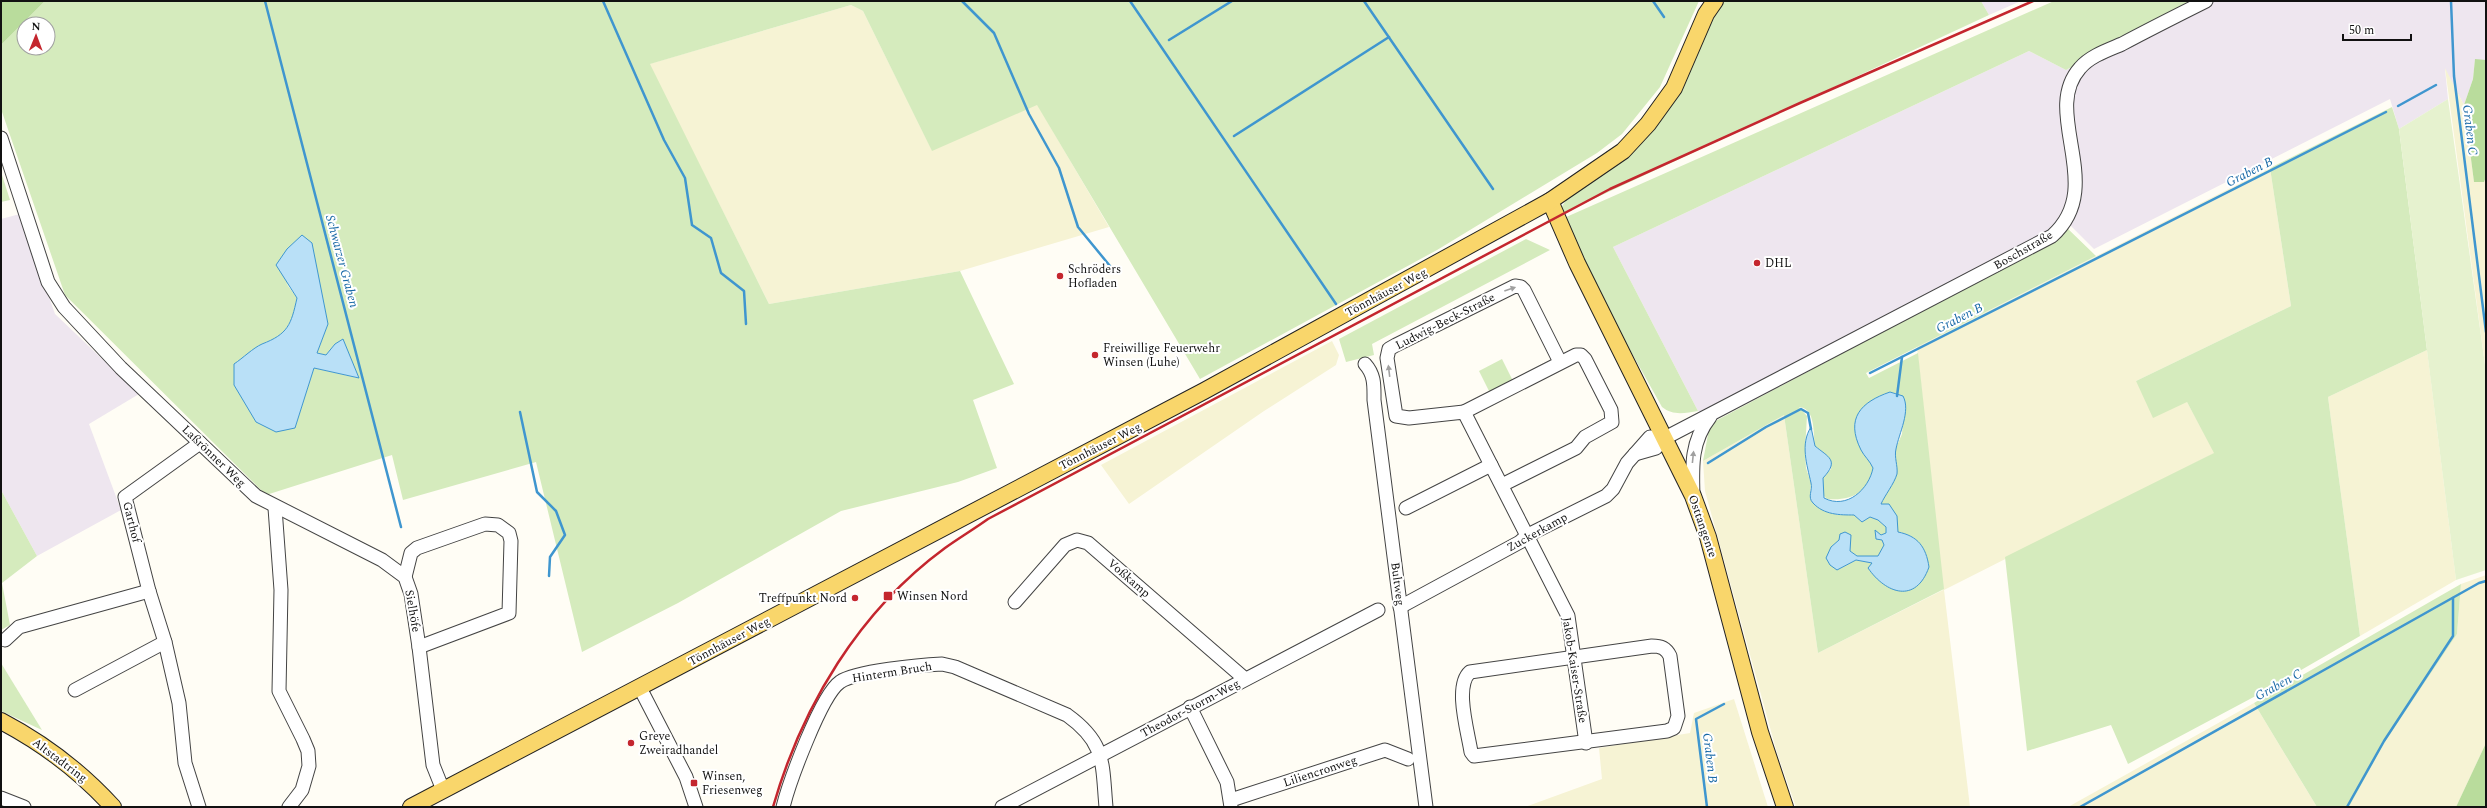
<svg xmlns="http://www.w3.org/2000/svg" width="2487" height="808" viewBox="0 0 2487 808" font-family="Spectral,serif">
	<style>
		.industrial { fill: #eee6ef }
		.farmland { fill: #f6f3d4 }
		.green { fill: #d5ebbd; fill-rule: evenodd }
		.forest { fill: #b9dc9c }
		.pitch { fill: #e6f2cf }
		.water { fill: #b9e0f7; stroke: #3f96cf }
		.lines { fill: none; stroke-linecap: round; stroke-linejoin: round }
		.stream { stroke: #3f96cf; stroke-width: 2.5 }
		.minor-casing { stroke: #444; stroke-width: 15 }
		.major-casing { stroke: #222; stroke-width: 18 }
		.minor { stroke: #fff; stroke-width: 13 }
		.major { stroke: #f9d66b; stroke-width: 16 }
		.rail { stroke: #c4262e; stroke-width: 2.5 }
		.oneway { fill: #a0a0a0 }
		.poi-dot { fill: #c4262e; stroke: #fff; stroke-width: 1.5 }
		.labels { text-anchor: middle; stroke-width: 4; stroke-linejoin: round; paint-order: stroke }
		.street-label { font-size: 12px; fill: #111; stroke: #fff }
		.poi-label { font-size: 12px; fill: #111; stroke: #fff; text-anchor: start }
		.water-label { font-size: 13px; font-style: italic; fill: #1768a6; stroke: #fff }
	</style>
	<rect width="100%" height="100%" fill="#fffdf5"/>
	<g class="industrial">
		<path d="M1981 1H2021L1989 15Z"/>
		<path d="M2196 1H2486V60H2475L2473 79 2464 105 2445 69 2448 99 2399 129 2390 99 2094 249 2066 221 1711 416 1698 411 1613 247 2029 51 2066 70Z"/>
		<path d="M20 214 55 314 139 394 89 424 121 510 37 556 1 490V219Z"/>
	</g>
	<g class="farmland">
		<path d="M851 5 863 11 932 150 1037 104 1109 227 960 271 769 304 649 64Z"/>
		<path d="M2445 68 2464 105 2474 182H2484L2486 177V372Z"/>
		<path d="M2270 168 2291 306 2136 381 2187 402 2215 453 1944 590 1970 807H1796L1777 753 1705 491 1703 461 1784 415 1818 653 1943 590 1917 347Z"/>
		<path d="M1332 341 1339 355 1336 365 1264 411 1129 504 1101 465Z"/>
		<path d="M2427 350 2456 580 2360 636 2328 397Z"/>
		<path d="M2486 575V743L2456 807H2349L2385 742 2457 634 2461 584Z"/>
		<path d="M1734 699 1768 807H1525L1602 779 1599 748 1690 733 1694 713Z"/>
		<path d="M2254 703 2317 807H2068Z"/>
	</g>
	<g class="green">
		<path d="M45 1H1699L1660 87 1622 134 1597 153 1437 250 1200 379 1037 105 932 151 863 11 851 5 650 64 769 304 960 271 1014 384 973 400 997 468 958 482 841 511 678 603 582 652 536 462 403 500 392 455 266 495 65 295 1 109V45ZM24 24H48V48H24ZM286 283 328 324 317 353 326 355 335 344 343 339 358 378 314 368 295 428 245 400 234 385 262 344 283 335 293 316 297 298Z"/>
		<path d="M1720 1H1981L1989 15 1561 214V208L1568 197 1620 161Z"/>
		<path d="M2054 1H2196L2066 70 2029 51 1613 247 1698 411C1685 413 1673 416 1662 407L1611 316 1564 218Z"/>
		<path d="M2392 107 2399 129 2427 350 2328 397 2360 636 2265 691 2128 764 2111 725 2027 751 2005 557 2214 453 2187 402 2153 418 2136 381 2291 306 2270 168Z"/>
		<path d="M1 172 10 200 1 202Z"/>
		<path d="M2066 227 2096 256 1866 373 1869 378 1918 353 1944 589 1818 653 1784 415 1703 461 1710 424 2054 240ZM1890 392 1898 394 1903 420 1902 434 1895 450 1897 474 1880 505 1898 532C1914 535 1921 542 1927 557L1872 563 1856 560 1837 570 1831 547 1839 540 1849 545 1850 551 1857 556H1878L1885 545 1881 535 1886 533V527L1878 520 1870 517 1862 522 1854 515H1838L1824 511 1815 505 1810 497 1811 483 1806 468 1805 450 1807 416 1799 407C1816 408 1813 434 1815 446 1822 452 1833 457 1831 469L1823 478 1822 494 1827 499C1852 501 1868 493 1873 468L1871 464 1880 396Z"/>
		<path d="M1526 239 1550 250 1372 344 1374 355 1346 362 1339 339Z"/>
		<path d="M1502 359 1513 381 1490 393 1479 371Z"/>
		<path d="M1 490 37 556 2 583 10 625 1 630Z"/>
		<path d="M2461 584 2457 634 2385 742 2349 807H2317L2254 703Z"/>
		<path d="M1 663 42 730 1 711Z"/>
	</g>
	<g class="forest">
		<path d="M1 1H45L1 45Z"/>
		<path d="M2475 59 2486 60V177L2484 182H2474L2464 105 2473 79Z"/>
		<path d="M2486 743V807H2456Z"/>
	</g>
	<path class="pitch" d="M2448 99 2486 372V570L2456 580 2399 129Z"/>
	<g class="water">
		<path d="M302 235 312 243 328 324 317 353 326 355 335 344 343 339 359 378 314 368 295 428 276 432 256 422 234 385V364C243 358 253 348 262 344 288 334 291 325 297 298L276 265 287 249Z"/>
		<path d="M1890 392 1903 396C1911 411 1899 433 1896 449 1894 457 1898 466 1897 474 1894 484 1885 495 1881 504H1889L1897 516 1898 532C1918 536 1926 547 1929 567 1916 604 1886 594 1868 568L1872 563 1856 560 1837 570 1830 565 1826 558 1831 547 1839 540 1840 534 1845 532 1851 535 1850 551 1857 556H1878L1884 545 1882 540 1876 539 1875 530 1881 535 1886 533V527L1878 520 1870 517 1862 522 1854 515C1840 515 1824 515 1813 503 1807 497 1813 490 1811 483 1807 465 1800 444 1811 427L1815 446C1828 457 1840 460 1823 478L1824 498C1847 510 1869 489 1873 468 1870 461 1864 456 1861 450 1845 418 1861 402 1890 392Z"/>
	</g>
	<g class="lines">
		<g class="stream">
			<path d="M265 1 401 527"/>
			<path d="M603 1 664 140 685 178 692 225 711 238 721 273 744 291 746 324"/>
			<path d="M962 1 994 33 1029 114 1059 168 1078 227 1110 266"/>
			<path d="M1130 1 1336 304"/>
			<path d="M1364 1 1493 189"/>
			<path d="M1653 1 1664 17"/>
			<path d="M2451 1 2454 76 2486 332"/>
			<path d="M1169 40 1232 1"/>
			<path d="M2398 106 2436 85"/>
			<path d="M1234 136 1389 37"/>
			<path d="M1870 373 2386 112"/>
			<path d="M1897 396 1902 357"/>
			<path d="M520 412 537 492 556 511 565 535 550 557 549 576"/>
			<path d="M1708 463 1766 427 1801 409 1808 413 1811 429"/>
			<path d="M1707 807 1696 719 1724 704"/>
			<path d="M2080 807 2479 583 2486 581"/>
			<path d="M2347 807 2384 741 2453 636V598"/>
		</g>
		<defs>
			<g id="minor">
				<path d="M1 138 48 282 64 307 121 368 256 496 382 560 405 577 411 594 419 647 433 765 443 790"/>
				<path d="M1560 362 1524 290 1521 287 1515 286 1396 345 1389 349 1387 358 1396 416 1409 418 1464 412 1568 616 1586 743"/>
				<path d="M1365 364C1375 375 1374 386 1374 400L1426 807"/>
				<path d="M1464 412 1576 355H1581L1585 359 1611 410 1612 422 1585 437 1576 448 1502 485"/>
				<path d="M1635 454 1656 448 1665 438 2052 236C2108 186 2040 113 2080 68 2090 56 2108 50 2122 44 2150 29 2178 15 2206 1"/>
				<path d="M1693 495C1692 466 1691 441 1710 417"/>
				<path d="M275 508 281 590 279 691 303 739 308 751 309 766 302 790 289 807"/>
				<path d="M1406 508 1491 465"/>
				<path d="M405 577 411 553 417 548 485 524 498 525 509 533 511 541 509 613 419 647"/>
				<path d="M1015 602 1065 545 1077 540 1088 543 1245 679"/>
				<path d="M1400 607 1520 542 1528 535 1606 496 1613 489 1627 463 1650 437 1665 438"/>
				<path d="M5 640 19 627 149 591"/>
				<path d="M1652 646C1661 646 1666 648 1670 656L1678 716 1674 728 1667 731 1474 756 1471 752C1468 732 1454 686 1470 672Z"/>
				<path d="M640 688 686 777 696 807"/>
				<path d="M75 690 165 642"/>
				<path d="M1190 707 1227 782 1231 807"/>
				<path d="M1 798 24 807"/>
				<path d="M1231 800 1385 750 1408 759"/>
				<path d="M199 807 185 763 179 703 165 642 149 591 125 497 200 443"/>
				<path d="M783 807C789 783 821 695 840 682 855 671 922 665 942 664L955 667 1067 715C1106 743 1102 763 1106 807"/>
				<path d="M1002 807 1378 610"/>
			</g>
			<g id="major">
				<path d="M1550 201 1577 263 1693 496 1708 537 1760 732 1785 807"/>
				<path d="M1 721C43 743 81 772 113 807"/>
				<path d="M411 807 1204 391 1550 201 1623 151 1648 124 1674 88 1706 14 1715 1"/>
			</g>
		</defs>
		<use href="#minor" class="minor-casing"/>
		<use href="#major" class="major-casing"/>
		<use href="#minor" class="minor"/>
		<use href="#major" class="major"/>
		<path class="rail" d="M773 807C802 706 859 611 945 548 959 538 974 529 988 519L1610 189 1800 103 2033 1"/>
	</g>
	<defs><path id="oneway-solid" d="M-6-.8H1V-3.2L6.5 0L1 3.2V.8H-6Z"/></defs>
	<g class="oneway">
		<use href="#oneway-solid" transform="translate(1510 289) rotate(-19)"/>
		<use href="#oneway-solid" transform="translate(1389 371) rotate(-97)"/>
		<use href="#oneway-solid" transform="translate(1693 457) rotate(-84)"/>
	</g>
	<g class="poi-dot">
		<circle cx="1757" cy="263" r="4"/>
		<circle cx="1060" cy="276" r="4"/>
		<circle cx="1095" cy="355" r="4"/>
		<rect x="883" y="591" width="10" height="10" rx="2"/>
		<circle cx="855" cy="598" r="4"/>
		<circle cx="631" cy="743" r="4"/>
		<rect x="690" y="779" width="8" height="8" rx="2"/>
	</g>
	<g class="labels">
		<g class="street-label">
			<text transform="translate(2023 250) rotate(-30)" y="4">Boschstraße</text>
			<text transform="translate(1386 292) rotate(-28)" y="4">Tönnhäuser Weg</text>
			<text transform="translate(1445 321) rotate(-27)" y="4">Ludwig-Beck-Straße</text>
			<text transform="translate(1100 446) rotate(-27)" y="4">Tönnhäuser Weg</text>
			<text transform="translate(214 456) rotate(44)" y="4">Laßrönner Weg</text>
			<text transform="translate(132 522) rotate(76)" y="4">Garthof</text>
			<text transform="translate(1703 526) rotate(71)" y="4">Osttangente</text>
			<text transform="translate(1537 532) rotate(-29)" y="4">Zuckerkamp</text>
			<text transform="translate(1129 578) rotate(41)" y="4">Voßkamp</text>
			<text transform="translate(1398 584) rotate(83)" y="4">Bultweg</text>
			<text transform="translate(413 611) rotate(80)" y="4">Sielhöfe</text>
			<text transform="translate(729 641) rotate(-28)" y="4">Tönnhäuser Weg</text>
			<text transform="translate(1575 670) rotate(81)" y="4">Jakob-Kaiser-Straße</text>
			<text transform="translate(892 672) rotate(-9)" y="4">Hinterm Bruch</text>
			<text transform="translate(1190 708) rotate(-28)" y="4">Theodor-Storm-Weg</text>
			<text transform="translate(60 760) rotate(37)" y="4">Altstadtring</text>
			<text transform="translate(1320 771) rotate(-18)" y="4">Liliencronweg</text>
		</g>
		<g class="poi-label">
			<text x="1765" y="267">DHL</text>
			<text x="1068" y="273">Schröders<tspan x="1068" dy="14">Hofladen</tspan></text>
			<text x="1103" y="352">Freiwillige Feuerwehr<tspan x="1103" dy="14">Winsen (Luhe)</tspan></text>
			<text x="897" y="600">Winsen Nord</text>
			<text x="847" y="602" text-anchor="end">Treffpunkt Nord</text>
			<text x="639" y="740">Greve<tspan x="639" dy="14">Zweiradhandel</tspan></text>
			<text x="702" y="780">Winsen,<tspan x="702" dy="14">Friesenweg</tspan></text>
		</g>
		<g class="water-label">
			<text transform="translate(2471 130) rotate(83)" y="5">Graben C</text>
			<text transform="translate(2249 171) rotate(-27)" y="5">Graben B</text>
			<text transform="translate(343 261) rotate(75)" y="5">Schwarzer Graben</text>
			<text transform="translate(1959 317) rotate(-27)" y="5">Graben B</text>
			<text transform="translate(2278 684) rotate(-29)" y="5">Graben C</text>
			<text transform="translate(1711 758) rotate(83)" y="5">Graben B</text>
		</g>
	</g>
	<rect width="2487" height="808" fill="none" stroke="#111111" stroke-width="4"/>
	<g transform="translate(36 36) rotate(1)"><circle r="19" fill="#ffffff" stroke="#a0a0a0"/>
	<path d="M0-3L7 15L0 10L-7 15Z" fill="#c4262e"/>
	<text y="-6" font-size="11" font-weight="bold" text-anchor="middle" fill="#111111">N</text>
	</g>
	<path d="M2343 34v6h68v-6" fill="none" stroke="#111111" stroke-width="2"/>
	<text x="2349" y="34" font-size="12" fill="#111111" stroke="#ffffff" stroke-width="3" paint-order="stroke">50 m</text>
</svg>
